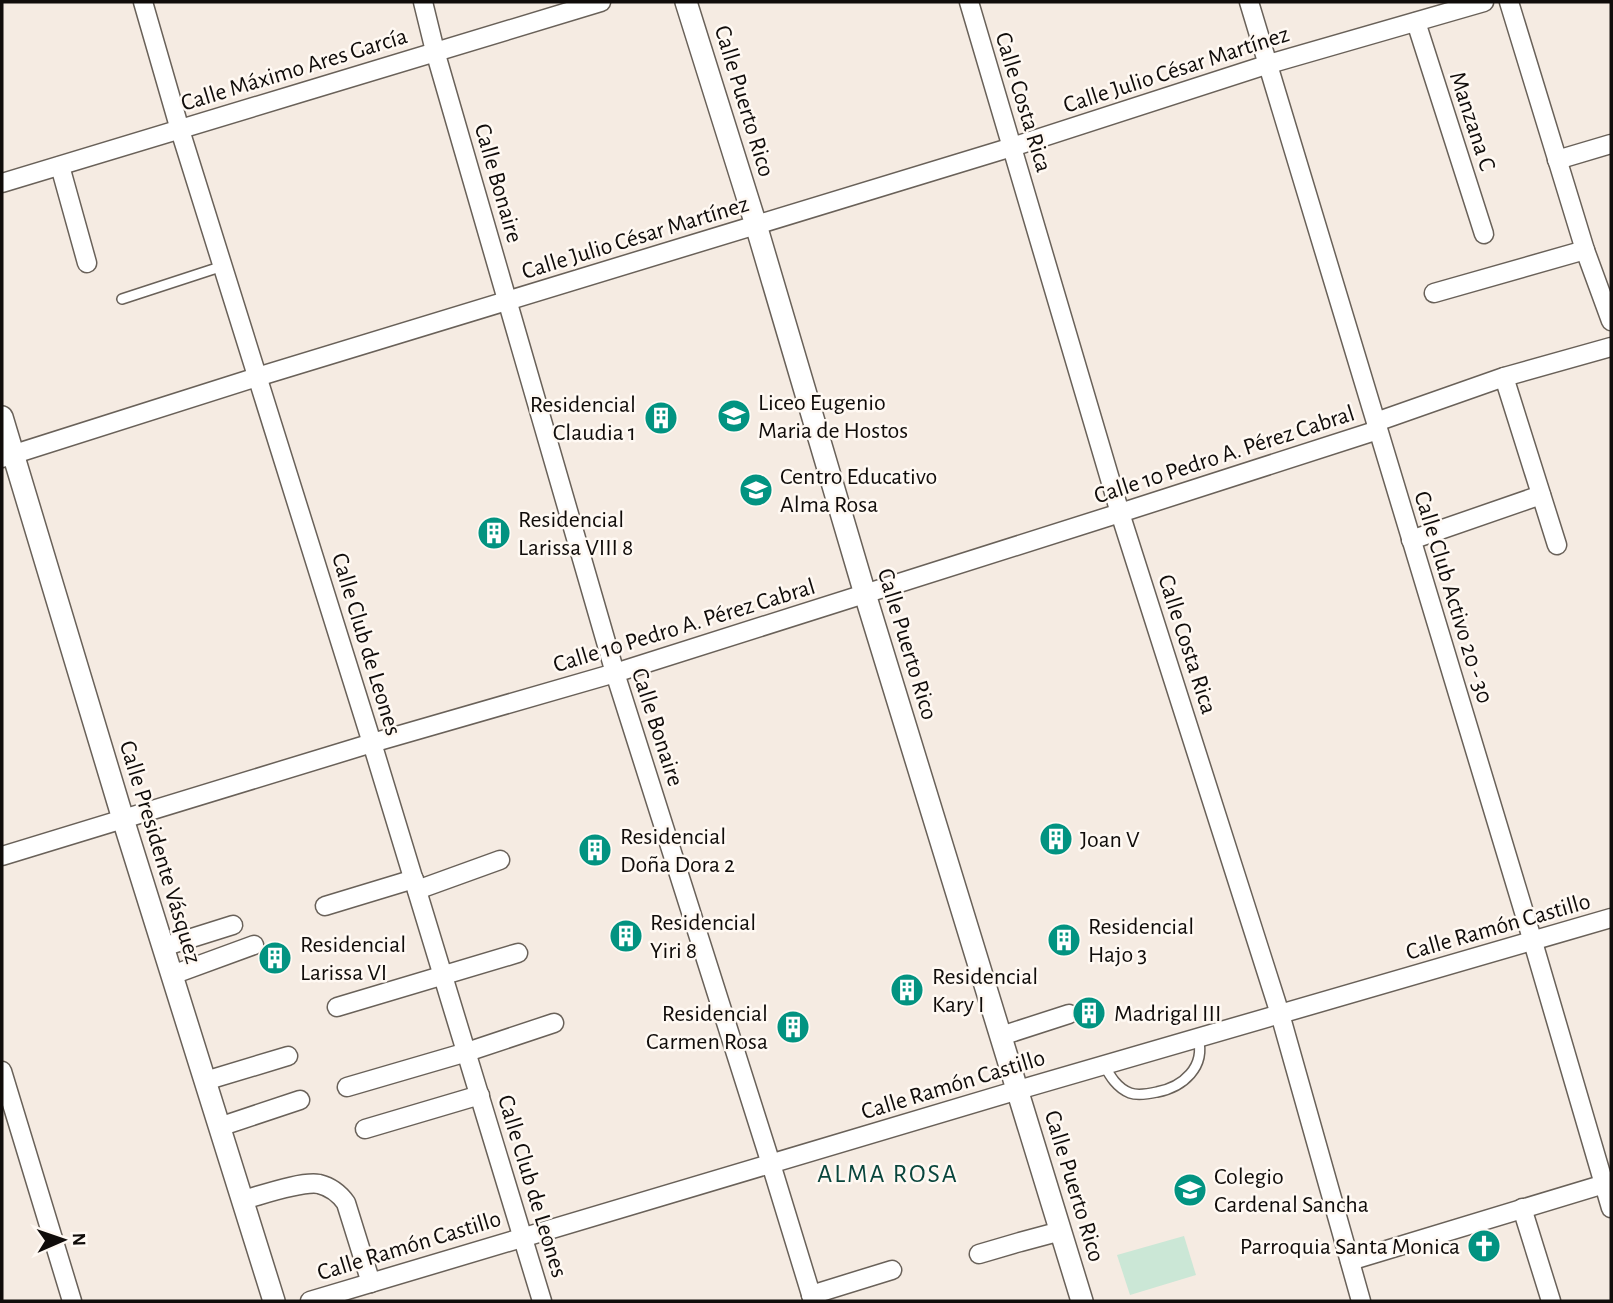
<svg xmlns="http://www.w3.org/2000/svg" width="1613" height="1303" viewBox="0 0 1613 1303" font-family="'Alegreya Sans',sans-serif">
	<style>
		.green { fill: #cbe7d6 }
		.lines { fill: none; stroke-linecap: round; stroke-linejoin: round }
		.service-casing { stroke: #696159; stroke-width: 12 }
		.minor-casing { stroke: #696159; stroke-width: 21 }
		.tertiary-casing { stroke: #696159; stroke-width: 24 }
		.service { stroke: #fff; stroke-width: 9 }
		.minor { stroke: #fff; stroke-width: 18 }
		.tertiary { stroke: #fff; stroke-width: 21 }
		.labels { text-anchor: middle; stroke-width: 5; stroke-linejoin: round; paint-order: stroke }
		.street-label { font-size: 24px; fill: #100c0a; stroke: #fff9f3 }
		.poi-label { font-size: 24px; fill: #100c0a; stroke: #fff9f3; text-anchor: start }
		.neighbourhood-label { font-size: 26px; letter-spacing: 2px; fill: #09453c; stroke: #fff9f3 }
	</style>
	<rect width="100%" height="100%" fill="#f5ebe2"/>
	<path class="green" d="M1184 1236 1196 1275 1130 1295 1117 1255Z"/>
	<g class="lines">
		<defs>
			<g id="service">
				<path d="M122 299 223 266"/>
				<path d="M1104 1065C1110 1076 1117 1088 1130 1093 1138 1096 1148 1094 1157 1092 1183 1087 1206 1067 1198 1038"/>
			</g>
			<g id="minor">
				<path d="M143 2 180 130 372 743 542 1301"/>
				<path d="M423 2 435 51 615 673 771 1164 813 1301"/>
				<path d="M969 2 1120 513 1280 1014 1361 1301"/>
				<path d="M1249 2 1533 942 1611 1208"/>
				<path d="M1509 2 1585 250 1611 321"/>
				<path d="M1416 22 1484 234"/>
				<path d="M1557 160 1611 144"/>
				<path d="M60 166 87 263"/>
				<path d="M2 183C202 124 401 61 601 2"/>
				<path d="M1434 293 1585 250"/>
				<path d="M1504 377 1557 545"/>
				<path d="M1376 422 1504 377 1611 347"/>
				<path d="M2 458 257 377 1012 147 1269 64 1484 2"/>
				<path d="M1411 540 1541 495"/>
				<path d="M2 856 372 743 615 673 1120 513 1378 430"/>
				<path d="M417 890 500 860"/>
				<path d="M325 906 414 879"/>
				<path d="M163 947 233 925"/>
				<path d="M172 975 254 945"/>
				<path d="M337 1007 518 953"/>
				<path d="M1001 1036 1069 1014"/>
				<path d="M2 1071 72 1301"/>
				<path d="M205 1081 288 1056"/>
				<path d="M347 1087 467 1052 554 1023"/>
				<path d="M219 1127 300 1100"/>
				<path d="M365 1129 480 1095"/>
				<path d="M243 1200C262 1195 301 1181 319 1184 331 1187 339 1193 346 1203L371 1283"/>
				<path d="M1522 1208 1551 1301"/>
				<path d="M979 1254 1020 1242 1061 1231"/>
				<path d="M1350 1261 1611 1182"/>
				<path d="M811 1295 892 1270"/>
				<path d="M310 1301 1018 1090 1611 918"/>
			</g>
			<g id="tertiary">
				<path d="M686 2 756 225 865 594 1082 1301"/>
				<path d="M2 417 123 819 274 1301"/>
			</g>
		</defs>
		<use href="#service" class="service-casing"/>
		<use href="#minor" class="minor-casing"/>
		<use href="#tertiary" class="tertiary-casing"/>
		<use href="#service" class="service"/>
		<use href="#minor" class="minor"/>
		<use href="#tertiary" class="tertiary"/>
	</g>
	<defs>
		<symbol id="school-disc" viewBox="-11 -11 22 22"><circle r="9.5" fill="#029381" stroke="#fff9f3"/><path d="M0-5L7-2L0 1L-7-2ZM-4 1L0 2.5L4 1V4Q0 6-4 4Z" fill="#fff"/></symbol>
		<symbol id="building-disc" viewBox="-11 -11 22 22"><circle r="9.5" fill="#029381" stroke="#fff9f3"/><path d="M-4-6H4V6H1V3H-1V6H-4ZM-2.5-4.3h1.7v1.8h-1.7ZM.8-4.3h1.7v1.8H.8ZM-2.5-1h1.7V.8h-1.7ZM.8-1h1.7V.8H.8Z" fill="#fff"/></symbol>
		<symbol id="university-disc" viewBox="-11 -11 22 22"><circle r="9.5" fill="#029381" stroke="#fff9f3"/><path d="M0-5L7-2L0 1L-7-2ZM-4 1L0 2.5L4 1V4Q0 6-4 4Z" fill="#fff"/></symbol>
		<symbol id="church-disc" viewBox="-11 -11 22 22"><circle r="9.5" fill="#029381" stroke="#fff9f3"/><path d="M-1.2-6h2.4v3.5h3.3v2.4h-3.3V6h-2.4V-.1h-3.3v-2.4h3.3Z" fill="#fff"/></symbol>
	</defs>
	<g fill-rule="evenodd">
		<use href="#school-disc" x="715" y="397" width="38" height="38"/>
		<use href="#building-disc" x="642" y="399" width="38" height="38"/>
		<use href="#school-disc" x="737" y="471" width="38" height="38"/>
		<use href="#building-disc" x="475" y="514" width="38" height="38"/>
		<use href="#building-disc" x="1037" y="820" width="38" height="38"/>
		<use href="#building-disc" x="576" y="831" width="38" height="38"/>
		<use href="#building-disc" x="607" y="917" width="38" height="38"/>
		<use href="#building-disc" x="1045" y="921" width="38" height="38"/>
		<use href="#building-disc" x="256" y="939" width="38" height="38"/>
		<use href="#building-disc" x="888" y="971" width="38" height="38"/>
		<use href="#building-disc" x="1070" y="994" width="38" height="38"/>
		<use href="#building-disc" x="774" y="1008" width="38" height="38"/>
		<use href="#university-disc" x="1171" y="1171" width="38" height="38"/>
		<use href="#church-disc" x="1465" y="1227" width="38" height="38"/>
	</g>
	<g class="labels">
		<g class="street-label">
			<text transform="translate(294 69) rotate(-17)" y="8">Calle Máximo Ares García</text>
			<text transform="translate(1176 69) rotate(-18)" y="8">Calle Julio César Martínez</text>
			<text transform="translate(745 101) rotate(73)" y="8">Calle Puerto Rico</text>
			<text transform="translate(1024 102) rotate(73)" y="8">Calle Costa Rica</text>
			<text transform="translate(1473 121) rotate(72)" y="8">Manzana C</text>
			<text transform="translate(499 183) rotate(74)" y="8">Calle Bonaire</text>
			<text transform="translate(635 237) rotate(-17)" y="8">Calle Julio César Martínez</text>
			<text transform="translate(1224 454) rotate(-18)" y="8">Calle 10 Pedro A. Pérez Cabral</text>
			<text transform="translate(1454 597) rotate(73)" y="8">Calle Club Activo 20 - 30</text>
			<text transform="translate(684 625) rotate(-17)" y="8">Calle 10 Pedro A. Pérez Cabral</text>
			<text transform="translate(367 644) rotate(73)" y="8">Calle Club de Leones</text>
			<text transform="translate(908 644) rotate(73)" y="8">Calle Puerto Rico</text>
			<text transform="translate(1188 644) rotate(72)" y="8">Calle Costa Rica</text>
			<text transform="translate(658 727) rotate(72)" y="8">Calle Bonaire</text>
			<text transform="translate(161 852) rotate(73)" y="8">Calle Presidente Vásquez</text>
			<text transform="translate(1498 926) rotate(-16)" y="8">Calle Ramón Castillo</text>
			<text transform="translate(953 1084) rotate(-17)" y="8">Calle Ramón Castillo</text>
			<text transform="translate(533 1186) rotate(73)" y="8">Calle Club de Leones</text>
			<text transform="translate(1075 1186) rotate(73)" y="8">Calle Puerto Rico</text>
			<text transform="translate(409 1245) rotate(-17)" y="8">Calle Ramón Castillo</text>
		</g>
		<g class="poi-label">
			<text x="758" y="410">Liceo Eugenio<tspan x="758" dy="28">Maria de Hostos</tspan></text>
			<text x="636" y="412" text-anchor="end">Residencial<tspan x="636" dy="28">Claudia 1</tspan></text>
			<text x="780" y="484">Centro Educativo<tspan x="780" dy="28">Alma Rosa</tspan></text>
			<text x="518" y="527">Residencial<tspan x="518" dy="28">Larissa VIII 8</tspan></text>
			<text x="620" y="844">Residencial<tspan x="620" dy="28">Doña Dora 2</tspan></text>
			<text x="1080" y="847">Joan V</text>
			<text x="650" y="930">Residencial<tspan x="650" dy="28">Yiri 8</tspan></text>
			<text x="1088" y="934">Residencial<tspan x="1088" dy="28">Hajo 3</tspan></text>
			<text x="300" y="952">Residencial<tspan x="300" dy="28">Larissa VI</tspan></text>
			<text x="932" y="984">Residencial<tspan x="932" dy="28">Kary I</tspan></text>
			<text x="768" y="1021" text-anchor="end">Residencial<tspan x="768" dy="28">Carmen Rosa</tspan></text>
			<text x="1114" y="1021">Madrigal III</text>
			<text x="1214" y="1184">Colegio<tspan x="1214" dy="28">Cardenal Sancha</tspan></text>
			<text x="1460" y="1254" text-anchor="end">Parroquia Santa Monica</text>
		</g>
		<g class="neighbourhood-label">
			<text x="888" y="1182">ALMA ROSA</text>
		</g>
	</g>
	<rect width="1613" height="1303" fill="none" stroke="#100c0a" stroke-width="7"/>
	<g transform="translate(63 1240) rotate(88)" stroke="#fff9f3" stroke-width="5" paint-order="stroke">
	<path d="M0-5L12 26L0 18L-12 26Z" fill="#100c0a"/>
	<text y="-10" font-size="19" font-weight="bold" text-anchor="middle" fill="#100c0a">N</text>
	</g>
</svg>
